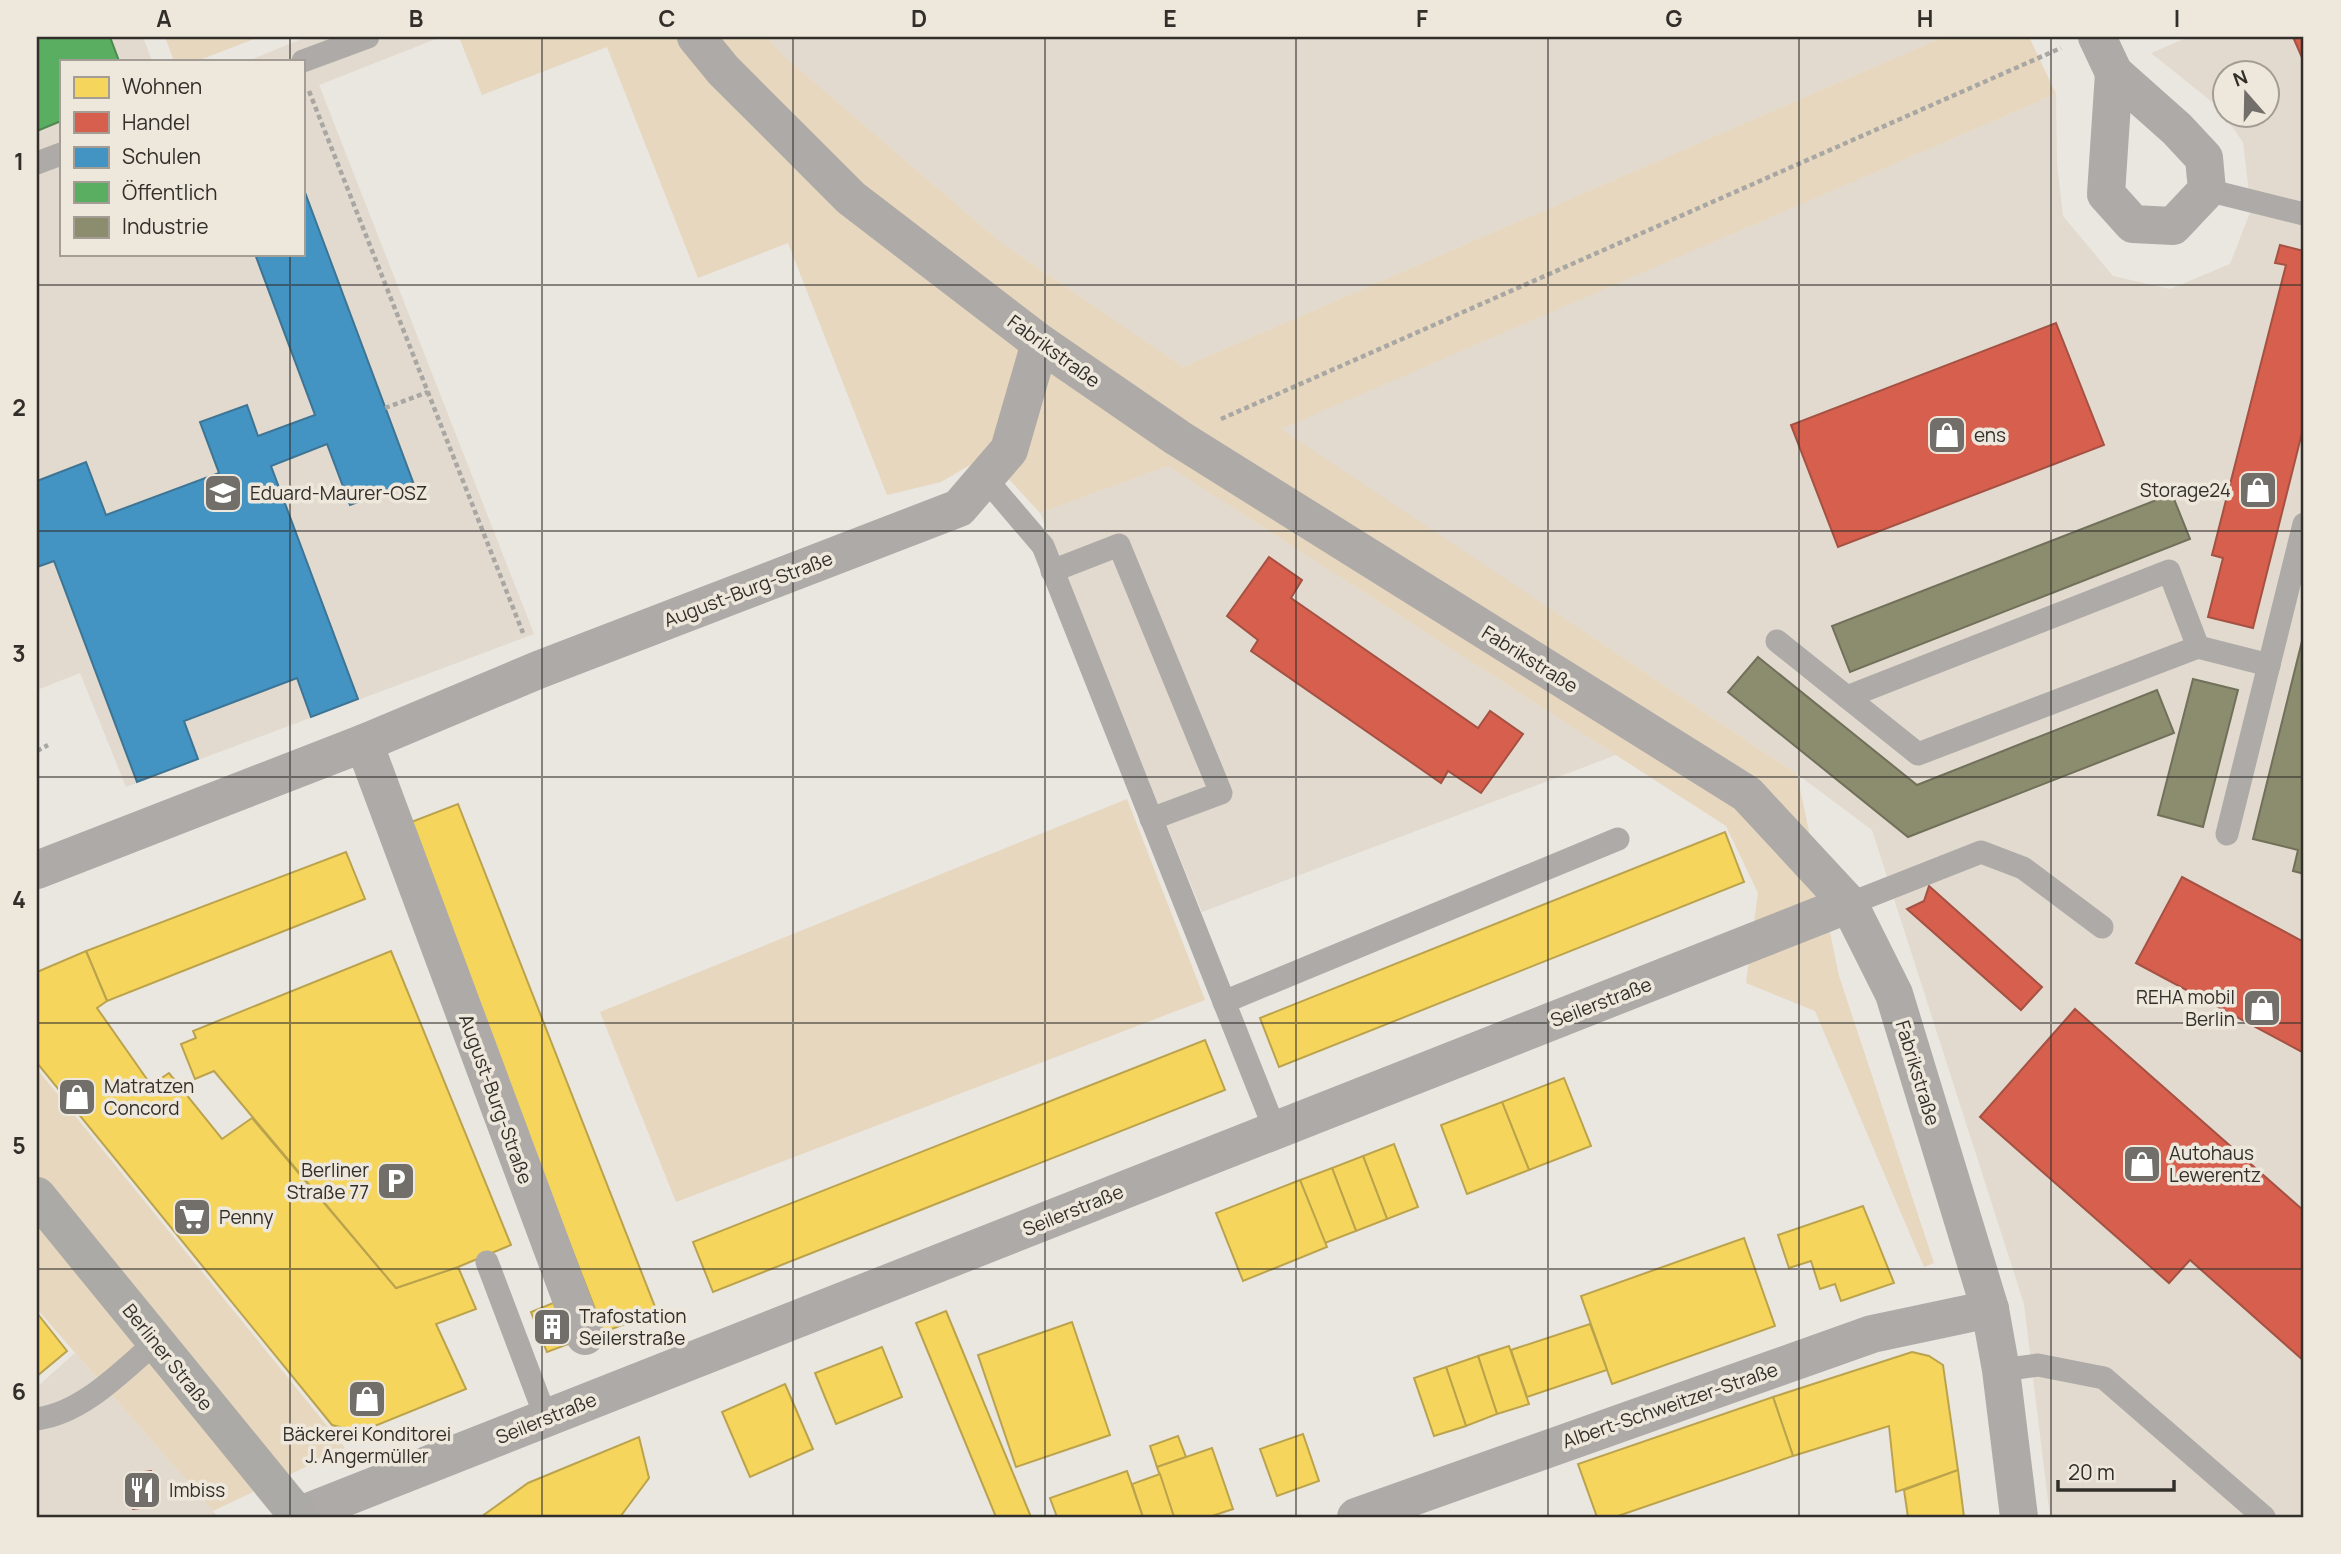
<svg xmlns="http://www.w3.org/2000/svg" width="2341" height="1554" viewBox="0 0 2341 1554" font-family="Manrope,sans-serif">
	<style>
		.built { fill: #e2dace; fill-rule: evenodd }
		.green { fill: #e6d7be }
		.homes { fill: #f6d55c; stroke: #bba34d; stroke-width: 2 }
		.shops { fill: #d6604d; stroke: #a55143; stroke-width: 2 }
		.schools { fill: #4393c3; stroke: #3e7595; stroke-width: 2 }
		.public { fill: #5aae61; stroke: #4e8851; stroke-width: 2 }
		.industry { fill: #8c8c6e; stroke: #71705a; stroke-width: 2 }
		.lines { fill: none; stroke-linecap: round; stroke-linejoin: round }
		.path { stroke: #a9a7a4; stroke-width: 4.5; stroke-dasharray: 5 3.5; stroke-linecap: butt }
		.service { stroke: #adaaa8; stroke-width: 23 }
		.minor { stroke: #adaaa8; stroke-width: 38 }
		.secondary { stroke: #abaaa6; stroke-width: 38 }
		.grid { fill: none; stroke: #322f2b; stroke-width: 2; stroke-opacity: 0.55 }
		.labels { text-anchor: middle; stroke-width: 7; stroke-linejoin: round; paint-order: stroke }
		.street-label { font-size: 19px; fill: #322f2b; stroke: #eee7dc }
		.poi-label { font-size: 19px; fill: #322f2b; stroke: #eee7dc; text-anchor: start }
		.neatline { fill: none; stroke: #322f2b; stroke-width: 2.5 }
		.grid-label { font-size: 23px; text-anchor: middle; font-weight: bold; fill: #322f2b }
	</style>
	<rect width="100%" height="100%" fill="#eae6e0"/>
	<g class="built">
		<path d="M37 37H143L152 61H61V254H303V61H248L306 37H441L319 85 534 634 126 787 80 673 37 690Z"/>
		<path d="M767 37H1943L1183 367 999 241 785 57Z"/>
		<path d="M2189 37H2304V1517H2050L2024 1304 1872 830 1797 774 1280 429 2056 94 2057 164 2063 216 2113 276 2170 289 2230 264 2251 210 2243 142 2216 105 2151 53ZM2226 74H2268V116H2226Z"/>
		<path d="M1168 466 1616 755 1202 912 1040 513Z"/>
		<path d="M75 1353 213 1511 218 1517H37V1387Z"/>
	</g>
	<g class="green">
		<path d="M165 37H253L254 39 197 61H174Z"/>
		<path d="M459 37H767L785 57 999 241 1183 367 1943 37H2029L2056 94 1281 429 1797 774 1839 976 1934 1263 1924 1267 1815 1011 1746 983 1758 893 1726 826 1168 466 1040 513 987 455 941 482 887 495 788 243 698 278 607 47 482 95Z"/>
		<path d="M1127 799 1205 1000 676 1202 600 1012Z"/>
		<path d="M37 1069 345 1448 213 1511 37 1309Z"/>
	</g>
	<g class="homes">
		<path d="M458 804 657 1312 604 1332 406 824Z"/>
		<path d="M1725 832 1744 882 1279 1067 1260 1018Z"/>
		<path d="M346 852 365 899 107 1001 86 951Z"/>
		<path d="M86 951 107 1001 97 1008 151 1085 169 1073 222 1139 252 1118 396 1288 458 1267 476 1309 436 1324 466 1389 360 1432 332 1425 37 1063V972Z"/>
		<path d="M391 951 511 1245 458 1267 396 1288 214 1071 195 1079 181 1044 196 1038 193 1031Z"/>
		<path d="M1205 1040 1225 1090 713 1292 693 1242Z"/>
		<path d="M1564 1078 1591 1146 1529 1170 1502 1102Z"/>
		<path d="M1502 1102 1529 1170 1467 1194 1441 1125Z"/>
		<path d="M1394 1144 1418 1207 1387 1219 1363 1156Z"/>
		<path d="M1363 1156 1387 1219 1356 1231 1332 1168Z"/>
		<path d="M1332 1168 1356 1231 1325 1243 1300 1180Z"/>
		<path d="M1300 1180 1327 1247 1243 1281 1216 1213Z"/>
		<path d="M1863 1206 1894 1283 1841 1301 1835 1284 1820 1289 1811 1261 1789 1268 1778 1235Z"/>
		<path d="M1744 1238 1775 1326 1612 1384 1581 1296Z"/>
		<path d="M558 1301 574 1342 547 1352 531 1312Z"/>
		<path d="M946 1311 1031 1517H996L916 1323Z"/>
		<path d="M37 1313 67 1351 37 1376Z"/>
		<path d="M1072 1322 1110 1435 1016 1467 978 1355Z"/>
		<path d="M1590 1324 1607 1370 1527 1397 1511 1350Z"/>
		<path d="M1509 1346 1529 1404 1497 1414 1478 1356Z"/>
		<path d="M882 1347 902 1397 836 1424 815 1373Z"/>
		<path d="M1912 1352 1929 1356 1943 1365 1958 1470 1896 1492 1889 1426 1793 1456 1773 1397Z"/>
		<path d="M1478 1356 1497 1414 1466 1426 1446 1367Z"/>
		<path d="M1446 1367 1466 1426 1434 1436 1414 1378Z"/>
		<path d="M785 1384 813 1449 750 1477 722 1412Z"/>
		<path d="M1773 1397 1793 1456 1615 1517H1597L1578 1464Z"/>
		<path d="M1303 1434 1319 1481 1277 1496 1260 1449Z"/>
		<path d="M1178 1436 1186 1457 1157 1467 1150 1446Z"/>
		<path d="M639 1437 649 1478 620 1517H481L528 1483Z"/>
		<path d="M1212 1448 1233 1509 1209 1517H1174L1157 1467Z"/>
		<path d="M1958 1470 1964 1517H1908L1904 1490Z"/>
		<path d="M1127 1471 1143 1517H1057L1050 1498Z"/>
		<path d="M1160 1474 1174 1517H1143L1132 1484Z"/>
	</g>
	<g class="shops">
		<path d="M2293 37H2304V62Z"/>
		<path d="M2280 245 2304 251V425L2253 628 2208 617 2223 558 2212 555 2286 265 2275 263Z"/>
		<path d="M2056 323 2104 445 1838 547 1791 425Z"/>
		<path d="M1269 557 1302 580 1291 598 1478 728 1490 711 1523 734 1481 793 1448 771 1441 783 1251 651 1258 640 1227 616Z"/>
		<path d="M2182 877 2304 942V1053L2136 963Z"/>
		<path d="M1929 886 2042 987 2021 1010 1907 909 1924 901Z"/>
		<path d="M2075 1009 2304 1211V1361L2190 1260 2169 1283 1980 1117Z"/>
		<path d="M151 1471 156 1506 133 1509 128 1474Z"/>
	</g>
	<path class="schools" d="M303 187 413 482 350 505 327 444 271 466 358 699 311 717 297 678 184 721 198 759 137 782 54 561 37 567V481L86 462 106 515 219 473 200 422 247 405 258 436 315 415 255 254H303Z"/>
	<path class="public" d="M37 37H110L119 61H61V121L37 131Z"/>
	<g class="industry">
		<path d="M2172 494 2190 539 1850 672 1832 626Z"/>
		<path d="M2304 633V874L2293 871 2298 850 2253 839Z"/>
		<path d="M1758 657 1917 785 2157 690 2174 733 1908 837 1728 692Z"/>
		<path d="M2193 679 2238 690 2203 827 2158 815Z"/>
	</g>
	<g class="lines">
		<g class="path">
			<path d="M309 91 523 633"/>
			<path d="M385 408 428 392"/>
			<path d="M1221 419 2061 48"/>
			<path d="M37 751 48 745"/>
		</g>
		<g class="service">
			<path d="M303 61 368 37"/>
			<path d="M37 163 61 154"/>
			<path d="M2207 190 2304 214"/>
			<path d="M985 478 1043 546 1275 1130"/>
			<path d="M1052 571 1119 545 1221 793 1151 819"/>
			<path d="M1777 641 1918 754 2198 647 2269 665"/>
			<path d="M1847 697 2169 571 2198 647"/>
			<path d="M2227 834 2304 524"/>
			<path d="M1849 904 1981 852 2023 868 2102 927"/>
			<path d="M1224 1002 1618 839"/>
			<path d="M487 1262 546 1418"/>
			<path d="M2001 1370 2038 1365 2104 1378 2264 1517"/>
			<path d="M37 1419C83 1413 122 1371 156 1342"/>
		</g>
		<g class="minor">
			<path d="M696 37 723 70 851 198 1040 343 1178 438 1747 794 1849 904 1894 994 1990 1309 2001 1370 2019 1517"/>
			<path d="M2097 37 2114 73"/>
			<path d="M2114 73 2177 129 2204 158 2207 190 2173 226 2133 224 2106 194Z"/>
			<path d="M364 743 585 1336"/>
			<path d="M37 870 364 743 538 670 959 508 1009 450 1040 343"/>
			<path d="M298 1516 1849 904"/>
			<path d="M1356 1517 1872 1334 1990 1309"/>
		</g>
		<path class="secondary" d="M37 1196 299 1517"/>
	</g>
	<path class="grid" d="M290 37V61M542 37V1517M793 37V1517M1045 37V1517M1296 37V1517M1548 37V1517M1799 37V1517M2051 37V1517M290 254V1517M37 285H2304M37 531H2304M37 777H2304M37 1023H2304M37 1269H2304"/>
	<defs>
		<symbol id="shop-square" viewBox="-11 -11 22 22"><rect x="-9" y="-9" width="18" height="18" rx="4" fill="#726f6a" stroke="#eee7dc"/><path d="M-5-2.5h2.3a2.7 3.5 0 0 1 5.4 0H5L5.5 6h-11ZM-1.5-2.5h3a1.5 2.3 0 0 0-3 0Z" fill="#fff"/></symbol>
		<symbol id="school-square" viewBox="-11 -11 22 22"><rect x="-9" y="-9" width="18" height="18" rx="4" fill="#726f6a" stroke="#eee7dc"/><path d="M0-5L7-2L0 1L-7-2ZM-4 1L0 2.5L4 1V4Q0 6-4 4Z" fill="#fff"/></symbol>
		<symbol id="parking-square" viewBox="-11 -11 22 22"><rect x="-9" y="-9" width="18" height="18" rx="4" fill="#726f6a" stroke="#eee7dc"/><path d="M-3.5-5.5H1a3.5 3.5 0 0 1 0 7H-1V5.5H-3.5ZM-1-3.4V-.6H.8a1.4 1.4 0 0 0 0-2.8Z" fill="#fff"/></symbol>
		<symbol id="supermarket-square" viewBox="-11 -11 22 22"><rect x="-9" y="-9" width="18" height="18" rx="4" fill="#726f6a" stroke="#eee7dc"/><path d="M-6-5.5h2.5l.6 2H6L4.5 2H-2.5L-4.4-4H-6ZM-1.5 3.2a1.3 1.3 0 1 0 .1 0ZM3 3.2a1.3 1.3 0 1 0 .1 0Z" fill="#fff"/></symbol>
		<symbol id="building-square" viewBox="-11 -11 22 22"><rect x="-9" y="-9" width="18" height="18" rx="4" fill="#726f6a" stroke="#eee7dc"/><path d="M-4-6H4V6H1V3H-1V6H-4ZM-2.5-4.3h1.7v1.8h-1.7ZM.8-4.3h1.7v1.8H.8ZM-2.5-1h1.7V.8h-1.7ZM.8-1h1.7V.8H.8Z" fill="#fff"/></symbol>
		<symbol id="restaurant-square" viewBox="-11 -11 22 22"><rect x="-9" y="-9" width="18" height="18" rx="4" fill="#726f6a" stroke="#eee7dc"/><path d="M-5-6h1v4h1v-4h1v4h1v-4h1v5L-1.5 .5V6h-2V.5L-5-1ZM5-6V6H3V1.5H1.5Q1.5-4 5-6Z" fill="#fff"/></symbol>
	</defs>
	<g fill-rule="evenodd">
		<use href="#shop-square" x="1925" y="413" width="44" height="44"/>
		<use href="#shop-square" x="2236" y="468" width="44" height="44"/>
		<use href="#school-square" x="201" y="471" width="44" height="44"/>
		<use href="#shop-square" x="2240" y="986" width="44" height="44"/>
		<use href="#shop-square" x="55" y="1075" width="44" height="44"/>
		<use href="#shop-square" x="2120" y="1142" width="44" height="44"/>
		<use href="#parking-square" x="374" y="1159" width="44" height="44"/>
		<use href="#supermarket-square" x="170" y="1195" width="44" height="44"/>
		<use href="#building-square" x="530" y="1305" width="44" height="44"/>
		<use href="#shop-square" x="345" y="1377" width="44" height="44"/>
		<use href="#restaurant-square" x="120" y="1468" width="44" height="44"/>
	</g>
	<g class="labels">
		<g class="street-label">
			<text transform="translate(1054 351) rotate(36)" y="7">Fabrikstraße</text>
			<text transform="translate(748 589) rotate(-21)" y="7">August-Burg-Straße</text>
			<text transform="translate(1530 659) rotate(32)" y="7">Fabrikstraße</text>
			<text transform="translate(1601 1002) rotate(-21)" y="7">Seilerstraße</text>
			<text transform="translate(1918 1073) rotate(73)" y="7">Fabrikstraße</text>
			<text transform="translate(496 1099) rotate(70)" y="7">August-Burg-Straße</text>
			<text transform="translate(1073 1210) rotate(-22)" y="7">Seilerstraße</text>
			<text transform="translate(168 1357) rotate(51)" y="7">Berliner Straße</text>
			<text transform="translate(1670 1405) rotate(-19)" y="7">Albert-Schweitzer-Straße</text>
			<text transform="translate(546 1418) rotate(-22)" y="7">Seilerstraße</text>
		</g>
		<g class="poi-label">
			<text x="1974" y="442">ens</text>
			<text x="2231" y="497" text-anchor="end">Storage24</text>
			<text x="250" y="500">Eduard-Maurer-OSZ</text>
			<text x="2235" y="1004" text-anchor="end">REHA mobil<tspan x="2235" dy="22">Berlin</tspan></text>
			<text x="104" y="1093">Matratzen<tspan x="104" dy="22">Concord</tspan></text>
			<text x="2169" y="1160">Autohaus<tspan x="2169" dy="22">Lewerentz</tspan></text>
			<text x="369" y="1177" text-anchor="end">Berliner<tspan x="369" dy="22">Straße 77</tspan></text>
			<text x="219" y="1224">Penny</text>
			<text x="579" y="1323">Trafostation<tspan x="579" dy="22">Seilerstraße</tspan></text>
			<text x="367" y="1441" text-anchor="middle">Bäckerei Konditorei<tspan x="367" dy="22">J. Angermüller</tspan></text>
			<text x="169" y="1497">Imbiss</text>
		</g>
	</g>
	<rect width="2341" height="1554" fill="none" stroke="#eee7dc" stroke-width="77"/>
	<rect x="60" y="60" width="245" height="196" fill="#eee7dc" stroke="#a39d95" stroke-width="2"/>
	<rect x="74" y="77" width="35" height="21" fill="#f6d55c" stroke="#a39d95" stroke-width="2"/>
	<text x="122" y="94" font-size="21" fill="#322f2b">Wohnen</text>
	<rect x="74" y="112" width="35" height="21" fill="#d6604d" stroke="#a39d95" stroke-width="2"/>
	<text x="122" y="130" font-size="21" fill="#322f2b">Handel</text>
	<rect x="74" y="147" width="35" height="21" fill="#4393c3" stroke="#a39d95" stroke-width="2"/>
	<text x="122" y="164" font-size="21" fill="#322f2b">Schulen</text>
	<rect x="74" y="182" width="35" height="21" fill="#5aae61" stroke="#a39d95" stroke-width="2"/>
	<text x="122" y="200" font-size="21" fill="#322f2b">Öffentlich</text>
	<rect x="74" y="217" width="35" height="21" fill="#8c8c6e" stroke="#a39d95" stroke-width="2"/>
	<text x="122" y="234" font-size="21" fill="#322f2b">Industrie</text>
	<g transform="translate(2246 94) rotate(340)"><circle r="33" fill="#eee7dc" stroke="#a39d95" stroke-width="2"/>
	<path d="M0-5L12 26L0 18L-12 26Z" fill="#726f6a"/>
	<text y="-10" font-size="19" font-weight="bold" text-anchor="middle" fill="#322f2b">N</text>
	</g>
	<path d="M2058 1480v10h116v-10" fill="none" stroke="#322f2b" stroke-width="3.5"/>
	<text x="2068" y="1480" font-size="21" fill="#322f2b" stroke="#eee7dc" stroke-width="5" paint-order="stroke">20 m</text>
	<rect x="38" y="38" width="2264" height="1478" class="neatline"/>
	<g class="grid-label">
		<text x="164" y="27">A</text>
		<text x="416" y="27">B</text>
		<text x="667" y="27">C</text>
		<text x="919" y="27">D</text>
		<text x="1170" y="27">E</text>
		<text x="1422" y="27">F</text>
		<text x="1674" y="27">G</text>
		<text x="1925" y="27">H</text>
		<text x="2177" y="27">I</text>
		<text x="19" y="170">1</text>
		<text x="19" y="416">2</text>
		<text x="19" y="662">3</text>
		<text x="19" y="908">4</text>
		<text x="19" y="1154">5</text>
		<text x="19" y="1400">6</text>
	</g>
</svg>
